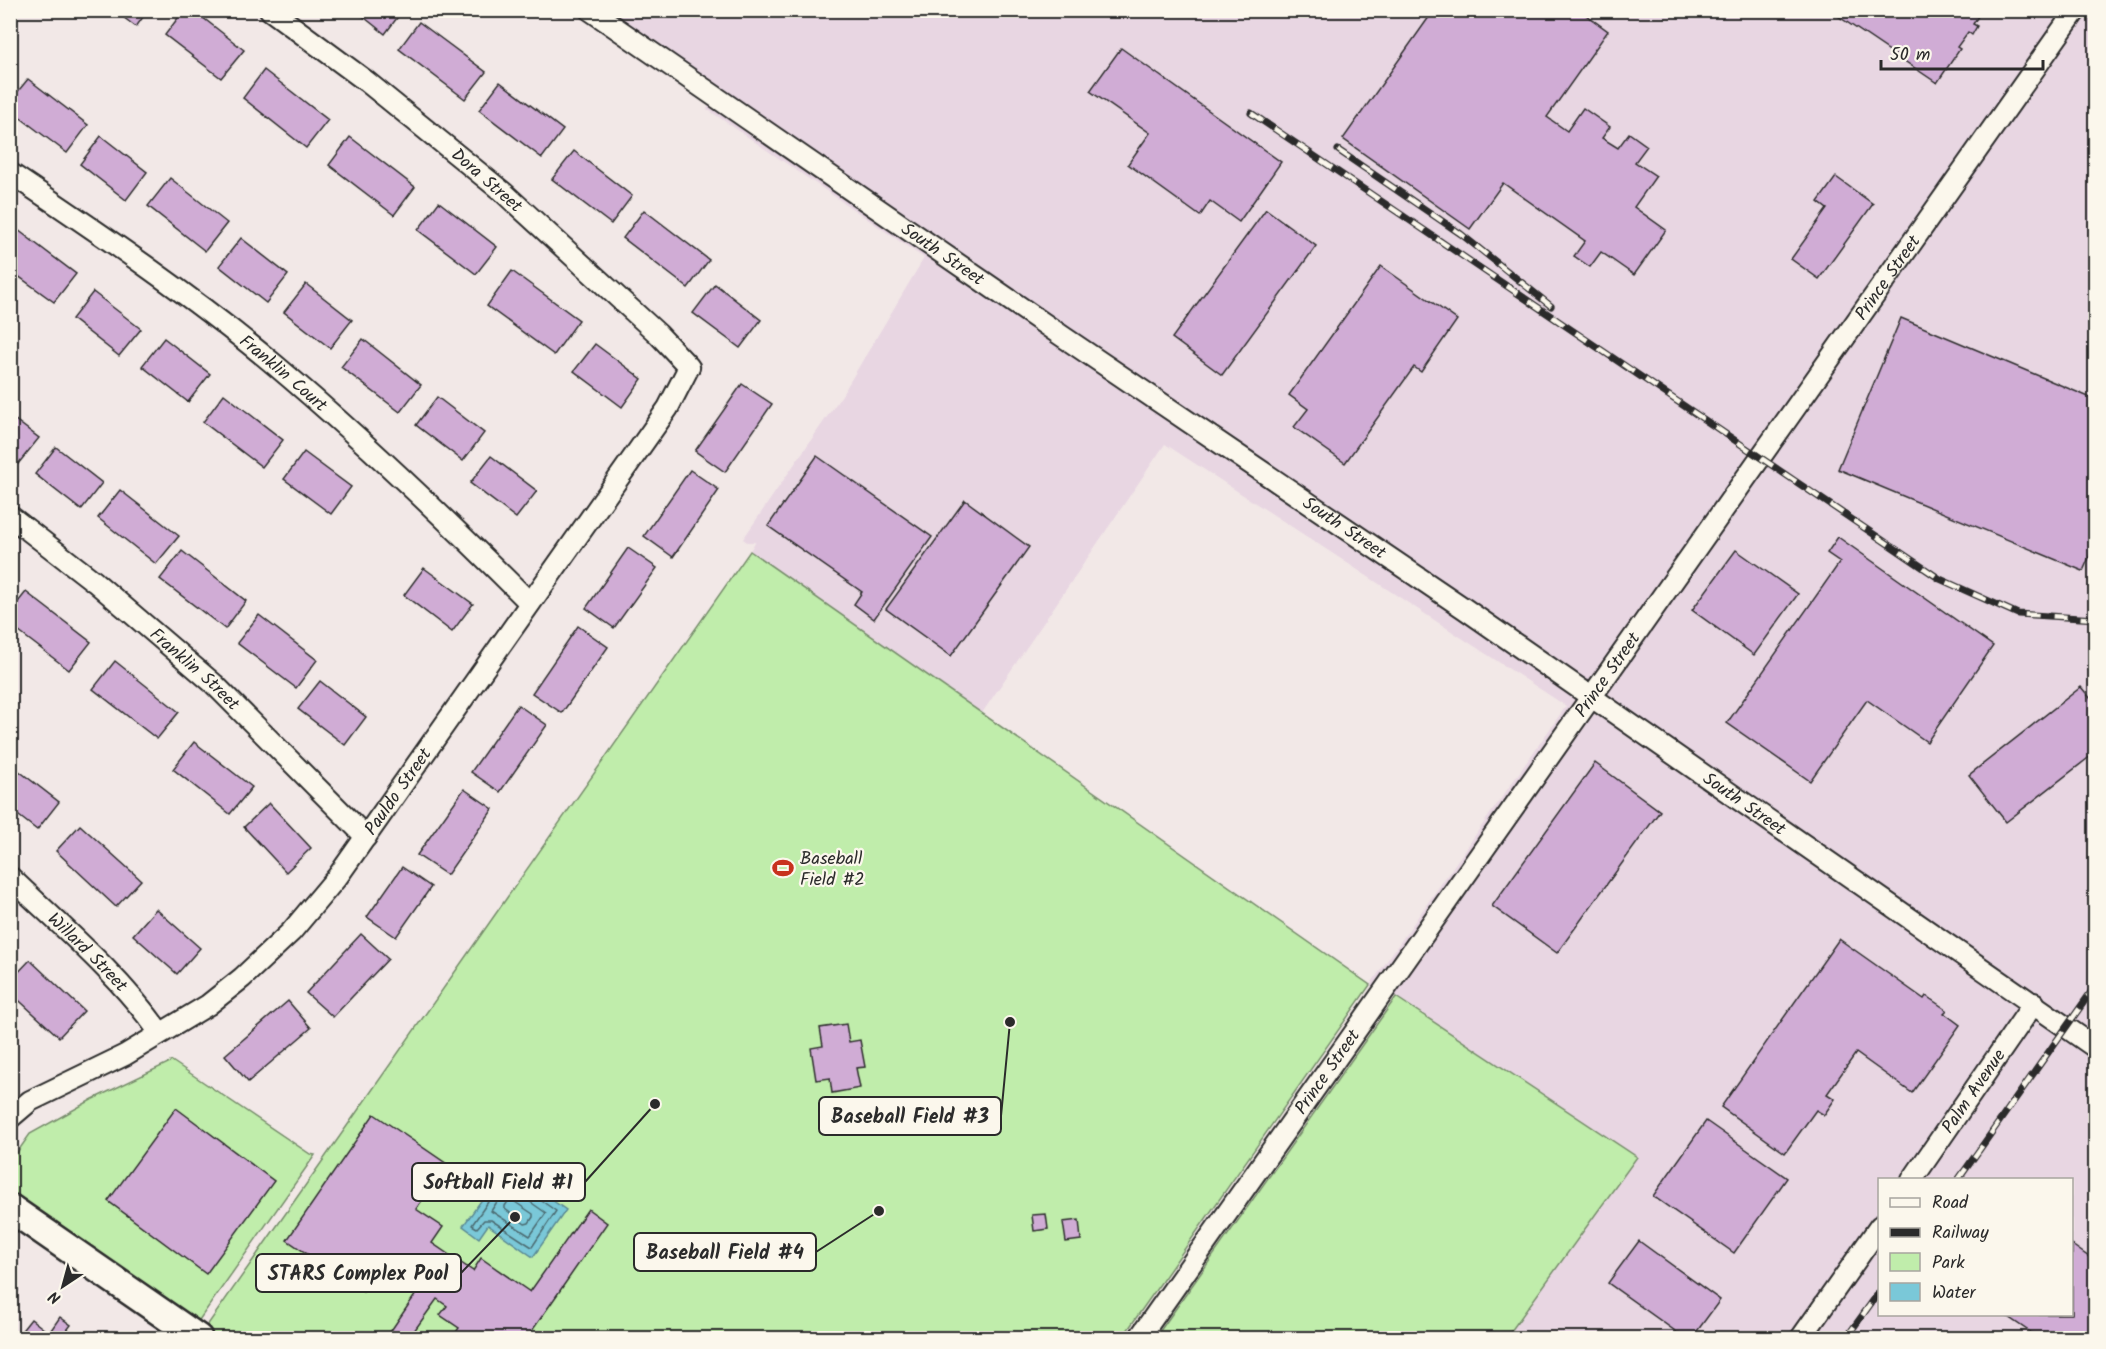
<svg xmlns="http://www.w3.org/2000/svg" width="2106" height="1349" viewBox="0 0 2106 1349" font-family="Kalam,sans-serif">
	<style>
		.built { fill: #e8d6e2; fill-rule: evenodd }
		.green { fill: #c0edab; stroke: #768c6b; stroke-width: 1.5 }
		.water { fill: #7ac8d8; stroke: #5a8993; stroke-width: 1.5 }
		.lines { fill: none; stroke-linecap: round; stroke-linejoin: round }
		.shore { stroke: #4b6a70; stroke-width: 1.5 }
		.building { fill: #d0acd5; stroke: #2b2b2b; stroke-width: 1.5 }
		.street-casing { stroke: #2b2b2b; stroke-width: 24 }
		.secondary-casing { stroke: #2b2b2b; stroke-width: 32 }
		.street { stroke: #fbf7ec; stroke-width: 20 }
		.secondary { stroke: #fbf7ec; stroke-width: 27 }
		.rail-casing { stroke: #2b2b2b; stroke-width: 7 }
		.rail { stroke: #fbf7ec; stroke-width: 4.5; stroke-dasharray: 14; stroke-linecap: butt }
		.labels { text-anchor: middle; stroke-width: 4.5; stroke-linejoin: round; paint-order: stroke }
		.street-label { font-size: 18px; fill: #2b2b2b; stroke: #fbf7ec }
		.poi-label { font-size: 18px; fill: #2b2b2b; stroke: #fbf7ec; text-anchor: start }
		.leader { fill: none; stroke: #2b2b2b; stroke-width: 2 }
		.callout-dot { fill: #2b2b2b; stroke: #fbf7ec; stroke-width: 2 }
		.callout { fill: #fbf7ec; stroke: #2b2b2b; stroke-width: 2 }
		.callout-label { font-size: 20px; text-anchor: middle; font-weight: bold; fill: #2b2b2b }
	</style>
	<rect width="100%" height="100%" fill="#f2e8e7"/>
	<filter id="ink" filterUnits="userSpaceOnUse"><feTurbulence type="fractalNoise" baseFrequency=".0167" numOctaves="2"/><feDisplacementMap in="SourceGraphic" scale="12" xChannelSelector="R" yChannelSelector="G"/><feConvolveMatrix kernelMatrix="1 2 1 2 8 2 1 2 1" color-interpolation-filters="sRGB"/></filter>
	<g filter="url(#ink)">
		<path class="built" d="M583 11H2095L2096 1011 2093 1014 2096 1016 2095 1338H1506L1637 1157 1396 997 1370 985 1566 706 1165 444 982 713 750 551 755 542H747L743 539 842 395 924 258 707 109 713 99ZM1880 1180H2072V1314H1880Z"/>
		<g class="green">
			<path d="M750 551 1370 985 1122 1338H217L204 1330Z"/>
			<path d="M1396 997 1637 1157 1506 1338H1155Z"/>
			<path d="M172 1061 310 1154 315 1155 197 1323 11 1193V1161L30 1134 93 1099Z"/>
		</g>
		<path class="water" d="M505 1167 566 1210 533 1257 488 1225 479 1238 463 1226Z"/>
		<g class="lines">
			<g class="shore">
				<path d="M506 1176 556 1211 532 1247 491 1220H484L477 1228 472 1225Z"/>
				<path d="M509 1187 546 1213 530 1236 491 1211 506 1188Z"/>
				<path d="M509 1200H512L533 1214V1217L529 1223 525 1224 505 1209V1206Z"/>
			</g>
		</g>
		<g class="building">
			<path d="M114 10H148L136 27Z"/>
			<path d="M184 10H193L244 50 221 78 165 35Z"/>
			<path d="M355 10H403L385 34Z"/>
			<path d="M1434 10H1579L1608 31 1547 117 1567 131 1583 108 1610 127 1602 138 1618 148 1629 133 1647 146 1635 162 1656 176 1634 207 1666 230 1634 275 1601 252 1590 267 1574 256 1585 241 1503 183 1470 229 1343 139Z"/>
			<path d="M1829 10H1982L1973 24 1977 26 1972 35 1968 32 1957 47 1960 49 1937 83Z"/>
			<path d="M419 22 486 72 465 99 399 49Z"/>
			<path d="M1121 48 1281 162 1239 222 1210 201 1200 216 1128 164 1150 133 1090 91Z"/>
			<path d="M264 70 328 120 306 148 243 98Z"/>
			<path d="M28 79 88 125 67 153 10 110V101Z"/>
			<path d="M500 82 563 130 542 158 479 110Z"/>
			<path d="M101 136 147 172 126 200 80 164Z"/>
			<path d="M350 137 415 187 394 215 329 165Z"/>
			<path d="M574 151 632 196 611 224 552 179Z"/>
			<path d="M1836 177 1873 204 1819 279 1791 259 1827 209 1818 202Z"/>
			<path d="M170 178 227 223 205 251 148 206Z"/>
			<path d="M439 202 497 247 476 274 418 230Z"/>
			<path d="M1266 209 1316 246 1222 375 1172 338Z"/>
			<path d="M644 210 709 260 688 288 623 238Z"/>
			<path d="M18 230 76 274 54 302 10 270V240Z"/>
			<path d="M241 238 288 275 266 303 219 266Z"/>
			<path d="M1381 266 1457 320 1421 372 1414 367 1345 463 1294 427 1308 409 1289 395Z"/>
			<path d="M512 271 579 320 554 355 487 306Z"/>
			<path d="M306 284 352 320 330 348 284 312Z"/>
			<path d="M715 284 761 320 740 348 693 313Z"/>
			<path d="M93 292 141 329 119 356 72 319Z"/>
			<path d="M1901 318 2096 400V542L2083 571 1838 469Z"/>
			<path d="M164 338 210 374 188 402 142 366Z"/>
			<path d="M363 339 421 385 400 412 341 367Z"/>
			<path d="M595 344 642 379 622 407 574 371Z"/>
			<path d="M742 384 772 404 725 472 695 451Z"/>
			<path d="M224 394 283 440 262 467 203 422Z"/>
			<path d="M437 397 484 433 463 461 416 425Z"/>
			<path d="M10 416 39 438 18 464 10 458Z"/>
			<path d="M56 447 102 483 81 510 35 474Z"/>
			<path d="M304 452 351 487 331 514 284 479Z"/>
			<path d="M491 456 537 491 516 518 470 483Z"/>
			<path d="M817 456 932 537 874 619 854 604 862 592 768 526Z"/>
			<path d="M690 470 719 490 673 557 644 536Z"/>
			<path d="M120 490 179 536 156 564 98 518Z"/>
			<path d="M965 500 1029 547 951 656 886 609Z"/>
			<path d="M1838 537 1993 646 1927 742 1867 700 1810 781 1727 723 1840 562 1827 553Z"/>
			<path d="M628 548 657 568 614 628 586 608Z"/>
			<path d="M1736 550 1798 594 1754 655 1692 610Z"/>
			<path d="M182 551 246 601 225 629 160 579Z"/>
			<path d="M424 568 473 604 452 632 404 595Z"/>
			<path d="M26 592 91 642 69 670 10 625V612Z"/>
			<path d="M259 615 317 660 296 688 237 643Z"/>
			<path d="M578 626 608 647 562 713 532 693Z"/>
			<path d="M115 661 179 712 157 739 93 689Z"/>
			<path d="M320 681 366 717 345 745 298 709Z"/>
			<path d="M2081 687 2096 705V752L2006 822 1969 775Z"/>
			<path d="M518 705 547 725 500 792 471 772Z"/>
			<path d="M194 742 252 787 230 814 173 769Z"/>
			<path d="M1595 763 1660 811 1557 953 1492 906Z"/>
			<path d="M10 764 59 802 37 830 10 809Z"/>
			<path d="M464 789 493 809 447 875 417 855Z"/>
			<path d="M269 803 311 848 286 872 244 827Z"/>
			<path d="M80 825 141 880 116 907 56 851Z"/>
			<path d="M402 867 431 887 396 937 367 917Z"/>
			<path d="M156 909 200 948 177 974 133 935Z"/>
			<path d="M361 934 388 959 333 1017 306 993Z"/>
			<path d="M1839 939 1924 999 1926 996 1947 1010 1944 1013 1960 1025 1912 1093 1856 1053 1827 1094 1835 1099 1824 1115 1816 1110 1785 1153 1721 1107Z"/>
			<path d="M30 960 84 1011 59 1037 10 992V981Z"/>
			<path d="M288 1001 311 1028 248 1082 225 1055Z"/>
			<path d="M846 1024 849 1042 860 1040 865 1067 856 1068 860 1088 832 1093 830 1078 816 1080 811 1048 823 1046 820 1028Z"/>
			<path d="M176 1108 274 1181 206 1274 108 1201Z"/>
			<path d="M374 1114 447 1164 416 1209 443 1227 432 1243 473 1271 481 1258 530 1292 588 1209 607 1223 527 1338H459L454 1335 459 1328 440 1315 447 1306 437 1299 409 1338H400L390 1332 420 1288 409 1280 402 1291 376 1273 363 1292 287 1240Z"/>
			<path d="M1706 1121 1787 1178 1734 1253 1653 1196Z"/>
			<path d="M1046 1214 1048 1229 1034 1231 1032 1215Z"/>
			<path d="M1079 1220 1081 1240 1066 1242 1063 1222Z"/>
			<path d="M1639 1241 1720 1300 1692 1338H1685L1608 1283Z"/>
			<path d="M2072 1245 2096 1262V1338H2039L2008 1317 2010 1314H2072Z"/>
			<path d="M10 1285 18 1290 10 1301Z"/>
			<path d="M60 1317 71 1325 61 1338H16L31 1319 49 1333Z"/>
			<path d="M79 1332 88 1338H74Z"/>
		</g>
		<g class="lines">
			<defs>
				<g id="street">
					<path id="s1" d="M590 10 1062 336 1465 609 2096 1048"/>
					<path id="s2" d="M10 173C101 234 191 295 275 365 364 440 448 521 530 603"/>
					<path id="s3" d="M10 516 95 582 214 684 366 837"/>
					<path id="s4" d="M10 877C62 927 118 974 160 1033"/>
					<path id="s5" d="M10 1118 30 1101 125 1055 208 1005 242 978 291 932 338 876 668 408 689 367 658 334 504 193 366 81 270 10"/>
					<path id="s6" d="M1912 1180 2034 1003"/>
					<path id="s7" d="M1139 1338 2076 10"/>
					<path d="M1801 1338 1880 1226"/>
				</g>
				<path id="secondary" d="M10 1208 198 1338"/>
			</defs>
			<use href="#street" class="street-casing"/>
			<use href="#secondary" class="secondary-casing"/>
			<use href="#street" class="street"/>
			<use href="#secondary" class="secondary"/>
			<defs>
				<g id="rail">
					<path d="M1251 113 1940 579 2018 614 2096 619"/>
					<path d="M1338 150 1461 234 1551 306"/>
					<path d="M1958 1180 2096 985"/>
					<path d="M1846 1338 1880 1291"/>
				</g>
			</defs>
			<use href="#rail" class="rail-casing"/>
			<use href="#rail" class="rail"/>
		</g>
	</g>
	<defs>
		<symbol id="stadium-bare" viewBox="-9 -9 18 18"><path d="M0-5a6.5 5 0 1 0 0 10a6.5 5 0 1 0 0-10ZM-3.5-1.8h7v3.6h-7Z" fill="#c8321e" stroke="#fbf7ec" stroke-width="2.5" paint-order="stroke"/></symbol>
	</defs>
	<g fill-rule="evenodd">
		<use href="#stadium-bare" x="768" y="853" width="30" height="30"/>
	</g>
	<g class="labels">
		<g class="street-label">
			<text transform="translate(487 180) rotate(41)" y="6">Dora Street</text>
			<text dy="6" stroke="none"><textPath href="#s1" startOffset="429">South Street</textPath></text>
			<text dy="6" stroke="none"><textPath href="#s7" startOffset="1298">Prince Street</textPath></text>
			<text dy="6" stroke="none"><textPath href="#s2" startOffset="339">Franklin Court</textPath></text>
			<text dy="6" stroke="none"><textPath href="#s1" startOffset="915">South Street</textPath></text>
			<text dy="6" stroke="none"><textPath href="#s3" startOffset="240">Franklin Street</textPath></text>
			<text dy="6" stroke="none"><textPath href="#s7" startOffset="812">Prince Street</textPath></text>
			<text dy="6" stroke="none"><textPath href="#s5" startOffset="516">Pauldo Street</textPath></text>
			<text dy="6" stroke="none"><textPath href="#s1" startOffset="1401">South Street</textPath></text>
			<text dy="6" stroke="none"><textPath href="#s4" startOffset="108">Willard Street</textPath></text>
			<text dy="6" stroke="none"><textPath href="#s7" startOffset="326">Prince Street</textPath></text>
			<text dy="6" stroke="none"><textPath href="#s6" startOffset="108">Palm Avenue</textPath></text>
		</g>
		<g class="poi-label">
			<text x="800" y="864">Baseball<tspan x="800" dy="21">Field #2</tspan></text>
		</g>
	</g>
	<path class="leader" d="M1010 1022L1001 1116M655 1104L585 1182M879 1211L816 1252M515 1217L461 1273"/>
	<g class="callout-dot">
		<circle cx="1010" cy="1022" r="6"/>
		<circle cx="655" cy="1104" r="6"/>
		<circle cx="879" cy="1211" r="6"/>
		<circle cx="515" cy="1217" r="6"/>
	</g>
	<g class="callout">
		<rect x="819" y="1097" width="182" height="38" rx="6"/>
		<rect x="412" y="1163" width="173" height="38" rx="6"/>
		<rect x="634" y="1233" width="182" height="38" rx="6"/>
		<rect x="256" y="1254" width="205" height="38" rx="6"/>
	</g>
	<g class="callout-label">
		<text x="910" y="1123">Baseball Field #3</text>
		<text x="498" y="1189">Softball Field #1</text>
		<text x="725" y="1259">Baseball Field #4</text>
		<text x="358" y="1280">STARS Complex Pool</text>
	</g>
	<rect width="2106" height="1349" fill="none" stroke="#fbf7ec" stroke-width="36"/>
	<rect x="18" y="18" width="2070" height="1313" fill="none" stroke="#2b2b2b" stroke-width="2" filter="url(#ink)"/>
	<rect x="1878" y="1178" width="195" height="138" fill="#fbf7ec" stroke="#a8a59f" stroke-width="1.5"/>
	<rect x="1890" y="1198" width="30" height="9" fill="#fbf7ec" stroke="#a8a59f" stroke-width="1.5"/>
	<text x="1932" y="1208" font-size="18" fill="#2b2b2b">Road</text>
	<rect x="1890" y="1228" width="30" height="9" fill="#2b2b2b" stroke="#a8a59f" stroke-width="1.5"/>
	<text x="1932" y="1238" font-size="18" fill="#2b2b2b">Railway</text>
	<rect x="1890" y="1253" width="30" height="18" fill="#c0edab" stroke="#a8a59f" stroke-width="1.5"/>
	<text x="1932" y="1268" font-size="18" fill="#2b2b2b">Park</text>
	<rect x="1890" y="1283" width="30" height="18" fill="#7ac8d8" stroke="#a8a59f" stroke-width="1.5"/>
	<text x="1932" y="1298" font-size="18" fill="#2b2b2b">Water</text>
	<g transform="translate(63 1286) rotate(216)" stroke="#fbf7ec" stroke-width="4.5" paint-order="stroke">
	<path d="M0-4.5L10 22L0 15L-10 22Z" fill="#2b2b2b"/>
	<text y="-9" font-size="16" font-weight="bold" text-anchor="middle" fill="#2b2b2b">N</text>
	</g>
	<path d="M1881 60v9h162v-9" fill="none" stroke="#2b2b2b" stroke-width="3"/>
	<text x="1890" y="60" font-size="18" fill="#2b2b2b" stroke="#fbf7ec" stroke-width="4.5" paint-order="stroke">50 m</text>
</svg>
